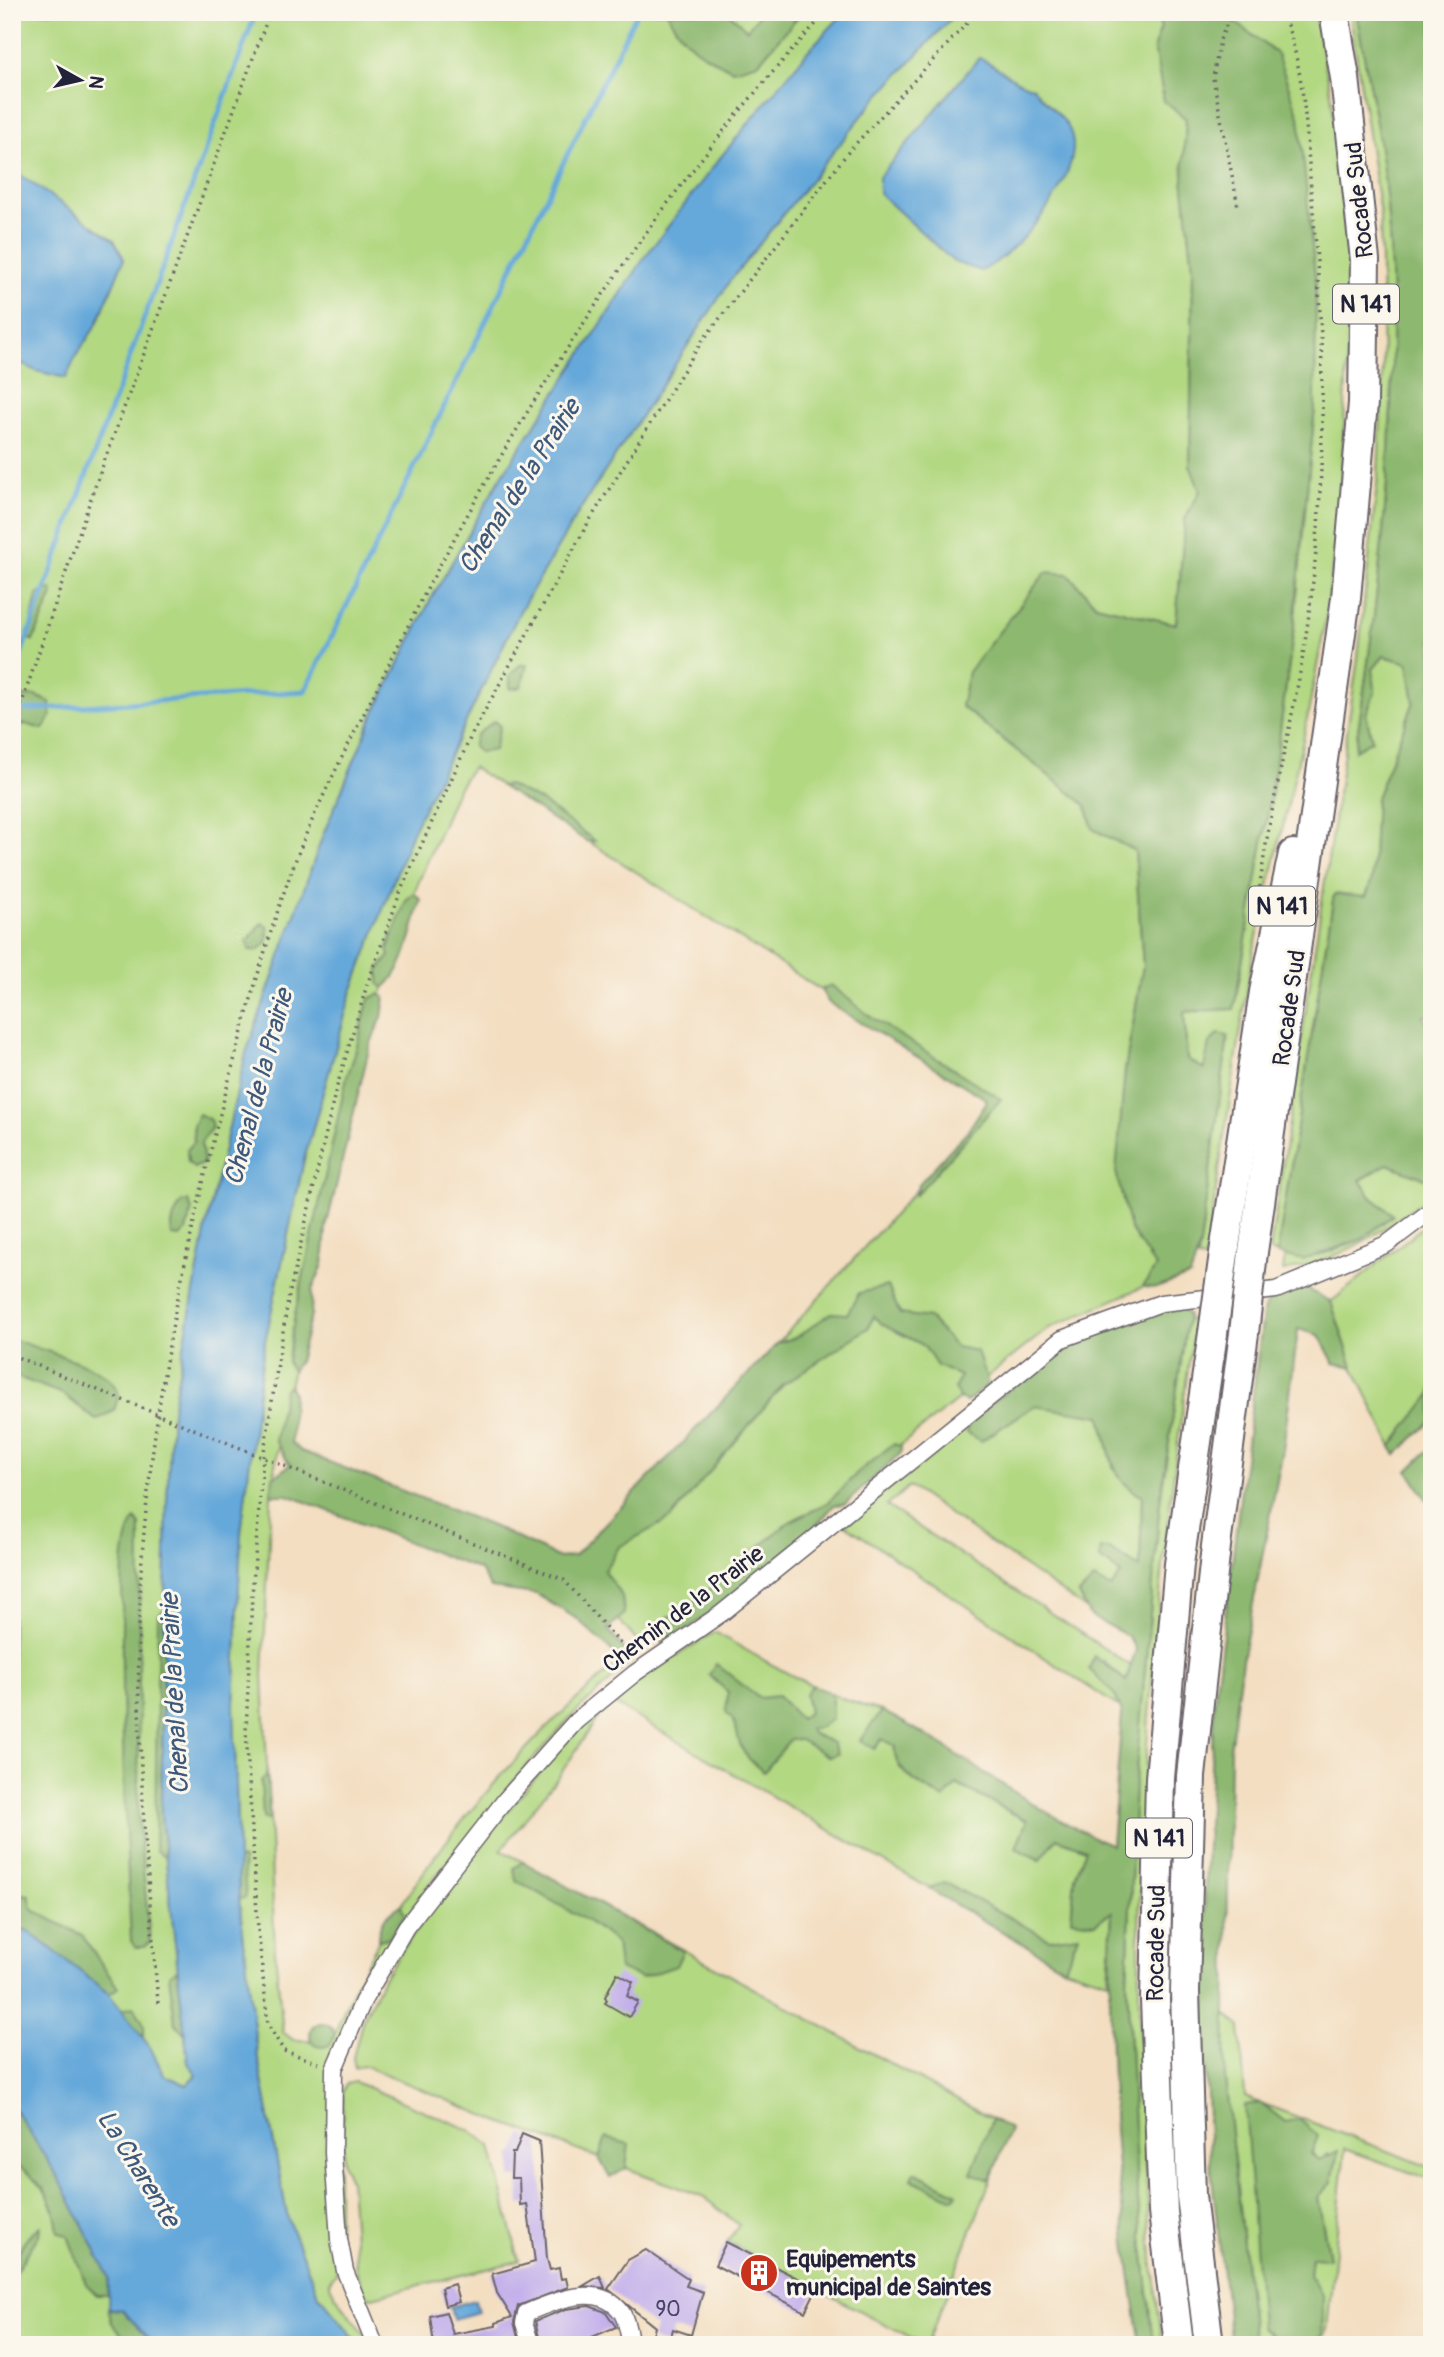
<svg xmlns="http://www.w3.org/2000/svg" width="1444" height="2357" viewBox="0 0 1444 2357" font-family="Pangolin,sans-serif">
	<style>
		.green { fill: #b2d882; stroke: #6a7d5e; stroke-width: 2 }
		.forest { fill: #8db870; stroke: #586d56; stroke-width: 2 }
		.water { fill: #65a8da; stroke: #44658a; stroke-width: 2 }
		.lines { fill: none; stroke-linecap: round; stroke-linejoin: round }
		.stream { stroke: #65a8da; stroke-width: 5 }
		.building { fill: #c0aceb }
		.street-casing { stroke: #6b646a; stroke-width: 19 }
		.highway-casing { stroke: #6b646a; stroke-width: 32 }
		.path { stroke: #6b646a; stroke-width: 3.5; stroke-dasharray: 2 5; stroke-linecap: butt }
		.street { stroke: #fff; stroke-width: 16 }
		.highway { stroke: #fff; stroke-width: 28 }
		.highway-bridge-casing { stroke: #6b646a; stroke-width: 32; stroke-linecap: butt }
		.highway-bridge { stroke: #fff; stroke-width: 28 }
		.labels { text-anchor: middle; stroke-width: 6; stroke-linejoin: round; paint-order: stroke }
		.number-label { font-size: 21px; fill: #4a4467 }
		.shield { fill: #fbf7ec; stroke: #636270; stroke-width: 2 }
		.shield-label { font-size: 23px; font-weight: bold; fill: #22223b }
		.street-label { font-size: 24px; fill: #22223b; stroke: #fbf7ec }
		.poi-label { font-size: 24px; font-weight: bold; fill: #22223b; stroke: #fbf7ec; text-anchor: start }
		.water-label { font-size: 26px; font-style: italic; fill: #3d587b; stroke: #fbf7ec }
	</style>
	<rect width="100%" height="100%" fill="#fbf7ec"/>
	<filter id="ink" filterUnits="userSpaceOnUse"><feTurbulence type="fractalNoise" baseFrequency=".0143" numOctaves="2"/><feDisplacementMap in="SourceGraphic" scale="14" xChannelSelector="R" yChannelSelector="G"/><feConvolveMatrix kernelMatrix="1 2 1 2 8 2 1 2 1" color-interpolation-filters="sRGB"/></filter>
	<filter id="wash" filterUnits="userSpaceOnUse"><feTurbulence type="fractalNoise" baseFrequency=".00686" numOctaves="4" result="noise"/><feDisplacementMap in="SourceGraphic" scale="28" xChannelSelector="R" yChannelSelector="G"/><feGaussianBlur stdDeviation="1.57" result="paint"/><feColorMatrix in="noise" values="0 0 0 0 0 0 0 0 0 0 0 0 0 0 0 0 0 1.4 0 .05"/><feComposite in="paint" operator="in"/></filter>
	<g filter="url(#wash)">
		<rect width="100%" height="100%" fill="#f3dec1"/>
		<g class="green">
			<path d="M12 12H845L808 51 719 159 645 257 501 477 430 601 372 718 323 835 246 1053 206 1227 172 1410 167 1499 161 1815 188 2063 197 2074 187 2085 164 2075 150 2047 109 1994 30 1932 12 1924Z"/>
			<path d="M957 12H1153L1161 27 1154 47 1186 119 1183 178 1193 268 1190 465 1200 491 1185 519 1176 624 1096 605 1068 574 961 706 1086 805 1093 829 1135 851 1143 966 1125 1070 1130 1229 1156 1267 1143 1287 1049 1328 643 1648 574 1568 996 1102 472 767 457 790 414 893 357 1073 282 1419 271 1495 263 1675 275 1952 283 2032 293 2040 332 2041C379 1906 505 1757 615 1666L629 1664 575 1713 526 1767 427 1887 372 1969 338 2046V2259L336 2273 329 2282C333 2298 358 2322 369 2340L360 2345 318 2294 288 2220 257 2053 239 1898 234 1707 241 1533 264 1346 304 1160 351 994 412 832 520 611 581 508 730 281 874 101Z"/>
			<path d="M1222 12H1314L1331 93 1351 282 1340 507 1327 613 1303 740 1252 958 1205 1260 1198 1259 1228 1037 1218 1034 1209 1044 1205 1070 1187 1059 1184 1011 1234 1008 1272 790 1294 626 1315 407 1277 54Z"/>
			<path d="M1350 12H1356C1368 79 1383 148 1388 216 1401 394 1383 575 1355 749L1372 740 1366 714 1375 692 1373 669 1384 656 1408 663 1414 702 1376 798 1372 879 1365 898 1334 894 1277 1254 1270 1251 1358 658 1378 476 1383 365 1380 214Z"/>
			<path d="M1387 1164 1432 1181V1195C1385 1229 1340 1262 1283 1271L1285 1256C1323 1264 1363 1239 1393 1215L1371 1197 1360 1181Z"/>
			<path d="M1432 1219V1420L1396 1455 1353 1367 1331 1302Z"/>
			<path d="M1187 1319 1195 1321C1155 1588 1128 1858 1143 2129 1147 2200 1152 2274 1163 2345H1154L1137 2192 1127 1983 1135 1782 1160 1502Z"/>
			<path d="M1034 1405 1101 1416 1113 1467 1142 1495 1140 1568 1109 1549 1100 1558 1122 1573 1111 1588 1079 1594 1086 1609 909 1486 887 1506 1131 1666 1126 1681 1104 1662 1119 1707 845 1525 971 1419 981 1441Z"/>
			<path d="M715 1632C768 1663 822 1696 882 1711L861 1740 874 1749 882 1739 895 1746C891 1774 923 1785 943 1799L956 1784 1027 1821 1016 1848 1039 1860 1057 1838 1086 1849 1075 1877 1071 1920 1095 1923 1112 1911 1108 1981 1065 1968 609 1701 559 1776 501 1850 1010 2129 927 2345H920V2342L727 2242 739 2225 702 2196 498 2121 363 2065 355 2068 353 2058 362 2022 384 1976 467 1859 580 1725 637 1680Z"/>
			<path d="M1225 2012 1240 2027 1245 2097 1432 2168V2180L1345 2149 1327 2330 1322 2338 1323 2297 1309 2275 1311 2257H1329L1318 2198 1332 2182 1328 2154 1319 2161 1285 2122 1261 2103V2326L1279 2342 1254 2345 1225 2078Z"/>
			<path d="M355 2082 470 2130 491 2146 519 2261 372 2297 365 2296 356 2269 350 2180 343 2164V2091L346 2084Z"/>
			<path d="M12 2098 186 2345H12Z"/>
		</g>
		<g class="forest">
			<path d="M667 12H728L747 30 761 12H802L758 63 733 70C702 55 682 44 667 12Z"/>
			<path d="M1153 12H1222L1277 54 1299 116 1316 285 1315 407 1294 626 1272 790 1234 1009 1184 1012 1187 1059 1204 1069 1209 1044 1218 1034 1228 1036 1200 1246 1190 1276 1156 1288 1143 1287 1156 1267 1130 1229 1116 1172 1125 1070 1143 966 1135 851 1093 829 1086 805 961 706 968 672 1046 572 1068 574 1096 605 1176 624 1185 519 1200 491 1190 465 1193 268 1183 178 1186 119 1164 101 1154 47 1161 27Z"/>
			<path d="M1356 12H1432V1013L1423 1017 1432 1031V1181L1387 1164 1360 1180 1371 1197 1393 1215 1362 1239 1303 1260 1277 1254 1334 894 1366 897 1372 879 1376 798 1414 702 1408 663 1384 656 1373 669 1375 692 1366 714 1372 740 1355 750C1383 575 1401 394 1388 217 1383 149 1368 79 1356 12Z"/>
			<path d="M47 589 52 590 53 595 33 641 28 638 37 595Z"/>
			<path d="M520 665H527L521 687 510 689V675Z"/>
			<path d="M12 682 18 696H36L50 702 51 716 43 729 25 724 12 727Z"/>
			<path d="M494 721 500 726 494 750 480 753 473 747 476 735Z"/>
			<path d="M508 785 541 801 595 841 588 842 501 786Z"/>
			<path d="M414 893 421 900C412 928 407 969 384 988L379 984V969L390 956 388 948 406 900Z"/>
			<path d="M262 923 268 927 267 942 259 950 250 951 247 941Z"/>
			<path d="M831 985 871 1017 1001 1099 915 1196 918 1185 969 1129 986 1103V1099L829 1003 821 990Z"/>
			<path d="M379 994 385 997 382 1017 370 1045 326 1228 323 1265 312 1290 311 1315 299 1361 292 1371 287 1362 295 1314 347 1076C359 1048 360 1027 369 999Z"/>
			<path d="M199 1114 210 1120 212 1127 201 1143 204 1163 194 1168 188 1162 187 1150 194 1142 193 1125Z"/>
			<path d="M188 1201 192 1209 186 1231 180 1237 172 1236C170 1223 175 1212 182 1202Z"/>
			<path d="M888 1286 900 1314 929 1318 956 1347 977 1351 988 1384 967 1402 959 1399 955 1388 960 1376 937 1366 923 1345 883 1325 874 1316 868 1328 783 1385 671 1518 619 1547 604 1571 622 1596 624 1614 608 1629 626 1651 621 1659 577 1619 536 1594 491 1588 480 1570 288 1495H271L273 1477 290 1465 275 1440 284 1390 289 1385 293 1393 291 1442 301 1451 492 1526 559 1558 574 1556 778 1343 797 1337 831 1313 847 1314 859 1293Z"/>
			<path d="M1304 1287 1331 1302 1353 1367 1334 1363 1319 1335 1298 1329 1283 1450 1242 1660 1230 1750 1225 2078 1254 2345H1231L1210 2160 1205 2051V1886L1214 1706 1264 1308 1273 1296Z"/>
			<path d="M1180 1306 1188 1315 1160 1502 1135 1782 1127 1983 1137 2192 1154 2345H1141C1117 2202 1105 2056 1112 1912L1095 1923 1071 1920 1075 1877 1086 1849 1057 1838 1040 1860 1016 1848 1027 1820 957 1784 944 1799C923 1785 892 1774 895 1746L882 1739 874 1749 860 1740 882 1711C962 1751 1029 1811 1112 1845L1122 1713 1115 1695 1089 1669 1094 1656 1126 1681 1136 1649 1128 1636 1090 1616 1079 1594 1094 1579 1111 1588 1121 1574 1099 1558 1101 1549H1109L1140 1568 1142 1495C1111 1483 1108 1445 1101 1416L1034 1406 981 1441 966 1432 971 1419 1061 1349 1161 1307Z"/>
			<path d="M12 1338C35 1351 115 1364 118 1395 118 1399 115 1407 114 1411L96 1420 63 1394 12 1375Z"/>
			<path d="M1432 1393V1420L1396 1455 1391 1447Z"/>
			<path d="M893 1444 901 1446V1453L845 1504 834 1505 811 1532 716 1610 667 1642 652 1641 658 1622 686 1609 789 1522 829 1502 857 1473Z"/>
			<path d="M1432 1447V1508L1408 1471Z"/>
			<path d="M135 1519 140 1524 138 1816 150 1941 145 1947H136L131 1941C126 1837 121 1734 122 1630 123 1600 118 1545 135 1519Z"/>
			<path d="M164 1610 161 1815 165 1856 155 1850 158 1615Z"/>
			<path d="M716 1664 759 1698 778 1696 800 1719 809 1712 805 1694 812 1685 832 1694V1719L818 1728H809L813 1734 833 1743 838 1754 829 1757 800 1740H790L764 1772C755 1765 746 1758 741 1747 735 1733 739 1723 726 1712L728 1692 709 1675Z"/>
			<path d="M267 1775 270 1820 263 1819 261 1781Z"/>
			<path d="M238 1859H243L246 1897 239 1900Z"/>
			<path d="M523 1862 683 1951 676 1966 641 1978 619 1969 616 1942 587 1921 516 1880 514 1868Z"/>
			<path d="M944 1882 1049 1939 1078 1935 1065 1968 929 1889Z"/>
			<path d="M12 1893 29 1895 33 1910 82 1935 118 1988 109 1994 30 1932 12 1924Z"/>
			<path d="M401 1905 405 1915 389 1938 378 1940C378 1922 387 1914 401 1905Z"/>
			<path d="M177 1970 185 2034 175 2023 169 1975Z"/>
			<path d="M133 2007C141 2017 148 2026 142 2038L120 2010Z"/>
			<circle cx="322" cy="2035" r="12"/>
			<path d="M1261 2103 1285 2122 1299 2119 1318 2136 1311 2154 1319 2160 1338 2151 1332 2182 1318 2198 1329 2258 1311 2257 1309 2275 1323 2297 1322 2338 1279 2342 1261 2326 1245 2105Z"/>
			<path d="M12 2105 59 2178 109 2277 108 2295H97L86 2284 68 2236 58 2232C55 2196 41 2182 12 2161Z"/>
			<path d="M992 2119 1010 2129 990 2180 971 2173Z"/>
			<path d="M606 2138 629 2144 626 2168 610 2178 599 2158Z"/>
			<path d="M914 2172 957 2193 953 2199 911 2179Z"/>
			<path d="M40 2226 39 2235 12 2277C12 2257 24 2238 40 2226Z"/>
			<path d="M108 2309 122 2310 155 2345H130L112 2323Z"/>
		</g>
		<g class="water">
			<path d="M845 12H957L874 101 730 281 581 508 520 611 412 832 351 994 304 1160 264 1346 241 1533 234 1707 239 1898 257 2053 288 2220 318 2294 360 2345H155L122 2310 108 2308 109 2277 59 2178 12 2105V1924L30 1932 109 1994 150 2047 164 2075 187 2085 197 2075 188 2063 161 1815 167 1499 172 1410 206 1227 246 1053 323 835 372 718 430 601 501 477 645 257 719 159 808 51Z"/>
			<path d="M979 58C998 65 1013 83 1033 87 1043 102 1064 115 1071 133 1086 174 1016 256 981 271L954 262 879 193V177Z"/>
			<path d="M12 169 114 240 124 259 97 324 76 356 66 378 36 371 12 359Z"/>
			<path d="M475 2300 478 2312 453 2319 450 2307Z"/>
		</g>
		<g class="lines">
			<g class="stream">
				<path d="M12 679 256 12"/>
				<path d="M25 710 305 691 637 12"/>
				<path d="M12 713 13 712"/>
			</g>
		</g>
		<g id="blocks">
			<g class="building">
				<path d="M617 1973 633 1982 627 1996 638 2002 629 2017 605 2003 607 2000 605 1997Z"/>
				<path d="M522 2134 539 2141 547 2259 550 2270 559 2268 561 2279 566 2278 568 2287 518 2306 514 2322 520 2345H434L430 2316 446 2312 453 2334 496 2326V2323L512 2317 497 2293 492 2274 535 2262 527 2204 520 2205 519 2178H511L512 2153H515Z"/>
				<path d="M726 2242 817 2288 805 2312 715 2265Z"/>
				<path d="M646 2250 689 2279 686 2286 703 2292 691 2335 673 2329 669 2344 652 2339 655 2327 608 2289 628 2260Z"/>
				<path d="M600 2276 605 2288 583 2286Z"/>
				<path d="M454 2284 459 2302 445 2306 441 2288Z"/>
				<path d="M589 2306 606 2312 616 2327 573 2345H541L535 2321 566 2309Z"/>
			</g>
		</g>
	</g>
	<g filter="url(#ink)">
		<use href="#blocks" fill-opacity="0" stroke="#6b646a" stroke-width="2"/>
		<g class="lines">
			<defs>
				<g id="street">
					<path d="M375 2345 345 2271 339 2239 333 2153 334 2069 363 2001 406 1927 506 1799 576 1721 635 1673 722 1613 1062 1339 1161 1303 1276 1290 1387 1244 1432 1210"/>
					<path d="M531 2345 524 2323 526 2313C554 2301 600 2281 622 2313 627 2321 629 2336 631 2345"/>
				</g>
				<g id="highway">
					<path d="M1225 1246 1264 992 1293 854"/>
					<path d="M1253 1252 1346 598 1363 403 1365 260 1345 78 1334 12"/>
					<path d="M1179 2345 1163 2212 1155 2000 1160 1778 1179 1564 1213 1333"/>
					<path d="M1209 2345 1191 2196 1185 1991 1191 1776 1216 1546 1244 1333"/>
				</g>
			</defs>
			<use href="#street" class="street-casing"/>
			<use href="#highway" class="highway-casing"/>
			<g class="path">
				<path d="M1232 12 1220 40 1213 78 1238 206"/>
				<path d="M12 732 93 492 270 12"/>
				<path d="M1259 894C1269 805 1295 717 1307 628 1328 484 1325 334 1311 189 1306 131 1305 66 1282 12"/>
				<path d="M12 1355 564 1580 631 1656"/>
				<path d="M158 2003C146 1855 132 1706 142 1557 153 1408 182 1262 219 1118 241 1034 263 949 293 867 315 807 352 738 381 680 496 445 647 203 827 12"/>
				<path d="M319 2063 284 2051 268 2025 258 1929 246 1732 252 1595 263 1458 288 1300 335 1093 367 985 401 890 471 736 588 523 700 344 849 151 970 20"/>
			</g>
			<use href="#street" class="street"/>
			<use href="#highway" class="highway"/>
			<defs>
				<g id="highway-bridge">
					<path d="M1213 1333 1225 1246"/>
					<path d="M1244 1333 1253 1252"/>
				</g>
			</defs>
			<use href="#highway-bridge" class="highway-bridge-casing"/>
			<use href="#highway-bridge" class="highway-bridge"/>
		</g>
	</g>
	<defs>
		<symbol id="building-disc" viewBox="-11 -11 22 22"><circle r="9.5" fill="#c8321e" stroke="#fbf7ec"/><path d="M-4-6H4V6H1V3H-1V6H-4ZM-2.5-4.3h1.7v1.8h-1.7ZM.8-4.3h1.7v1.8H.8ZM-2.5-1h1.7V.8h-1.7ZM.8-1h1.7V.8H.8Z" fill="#fff"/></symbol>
	</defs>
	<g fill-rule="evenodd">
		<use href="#building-disc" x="737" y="2251" width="44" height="44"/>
	</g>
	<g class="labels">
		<g class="number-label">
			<text x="668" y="2316">90</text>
		</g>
		<g class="shield">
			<rect x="1333" y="284.5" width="66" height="39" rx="5"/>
			<rect x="1249" y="886.5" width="66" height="39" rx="5"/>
			<rect x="1126" y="1818.5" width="66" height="39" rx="5"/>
		</g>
		<g class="shield-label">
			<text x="1366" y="312">N 141</text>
			<text x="1282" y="914">N 141</text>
			<text x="1159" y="1846">N 141</text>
		</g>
		<g class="street-label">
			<text transform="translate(1359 200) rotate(-96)" y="8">Rocade Sud</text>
			<text transform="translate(1289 1008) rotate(-82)" y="8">Rocade Sud</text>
			<text transform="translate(683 1609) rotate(-37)" y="8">Chemin de la Prairie</text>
			<text transform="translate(1156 1943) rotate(-89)" y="8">Rocade Sud</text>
		</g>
		<g class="poi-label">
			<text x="786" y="2267">Equipements<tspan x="786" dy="28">municipal de Saintes</tspan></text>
		</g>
		<g class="water-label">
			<text transform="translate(519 486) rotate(-57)" y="9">Chenal de la Prairie</text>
			<text transform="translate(258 1087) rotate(-75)" y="9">Chenal de la Prairie</text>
			<text transform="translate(174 1694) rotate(-93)" y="9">Chenal de la Prairie</text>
			<text transform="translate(139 2168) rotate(58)" y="9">La Charente</text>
		</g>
	</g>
	<rect width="1444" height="2357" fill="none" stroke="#fbf7ec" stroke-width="42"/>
	<g transform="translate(80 80) rotate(98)" stroke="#fbf7ec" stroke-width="5" paint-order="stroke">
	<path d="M0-5L12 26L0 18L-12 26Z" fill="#22223b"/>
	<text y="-10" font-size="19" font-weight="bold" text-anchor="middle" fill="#22223b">N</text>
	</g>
</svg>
